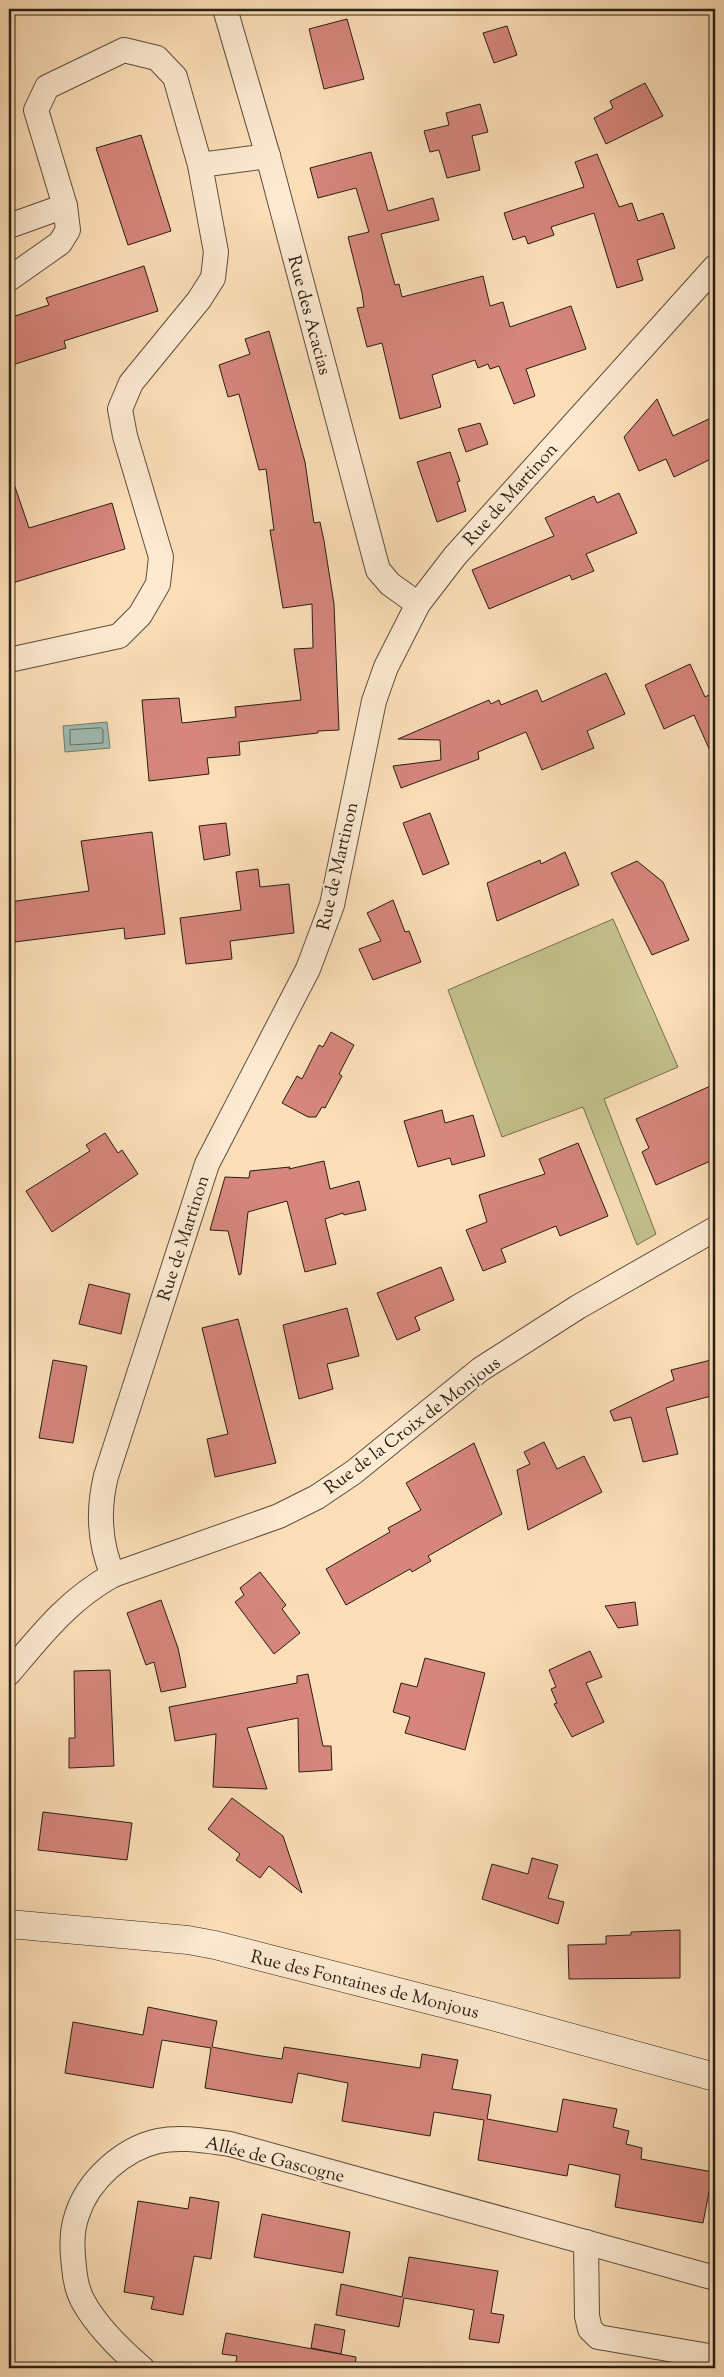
<svg xmlns="http://www.w3.org/2000/svg" width="724" height="2377" viewBox="0 0 724 2377" font-family="'Sorts Mill Goudy',serif">
	<style>
		.green { fill: #c3c08c; stroke: #766f4f }
		.water { fill: #9fbcb3; stroke: #6f7d73 }
		.lines { fill: none; stroke-linecap: round; stroke-linejoin: round }
		.shore { stroke: #646d62; stroke-width: 1 }
		.building { fill: #d6867d; stroke: #281e12 }
		.street-casing { stroke: #5d4e3c; stroke-width: 26 }
		.secondary-casing { stroke: #281e12; stroke-width: 29 }
		.street { stroke: #fdead2; stroke-width: 24 }
		.secondary { stroke: #fdead2; stroke-width: 28 }
		.labels { text-anchor: middle; stroke-width: 4; stroke-linejoin: round; paint-order: stroke }
		.street-label { font-size: 18px; fill: #281e12; stroke: #fdead2 }
	</style>
	<rect width="100%" height="100%" fill="#fcdfb9"/>
	<filter id="stains"><feTurbulence type="fractalNoise" baseFrequency=".004" numOctaves="4"/><feColorMatrix values="0 0 0 0 .2 0 0 0 0 .09 0 0 0 0 .02 0 0 0 .5 -.17"/></filter>
	<radialGradient id="worn" r=".72"><stop offset=".6" stop-color="#630" stop-opacity="0"/><stop offset="1" stop-color="#630" stop-opacity=".3"/></radialGradient>
	<path class="green" d="M613 919 678 1067 604 1099 656 1234 637 1245 583 1107 502 1137 448 990Z"/>
	<path class="water" d="M107 722 110 748 65 752 63 726Z"/>
	<g class="lines">
		<path class="shore" d="M101 728 103 730V743L70 745V730Z"/>
	</g>
	<g class="building">
		<path d="M347 19 364 79 324 89 309 29Z"/>
		<path d="M507 26 517 55 494 63 483 33Z"/>
		<path d="M645 83 663 116 606 144 594 118 613 108 610 101Z"/>
		<path d="M480 104 488 132 472 136 480 170 447 178 439 150 430 152 424 131 449 125 446 113Z"/>
		<path d="M141 135 171 231 128 245 96 148Z"/>
		<path d="M371 152 388 211 433 198 439 220 381 234 395 285 399 284 402 297 483 276 490 306 503 302 510 327 571 306 586 349 526 369 535 396 514 404 499 366 490 369 488 364 478 368 475 360 432 375 441 407 400 419 382 343 367 347 357 308 364 307 362 293 348 237 369 232 356 188 318 198 310 168Z"/>
		<path d="M597 154 619 207 632 203 638 221 663 213 675 248 637 260 643 280 617 288 594 213 551 227 554 235 528 244 525 236 513 240 504 213 584 187 575 162Z"/>
		<path d="M144 266 158 311 64 341 66 348 9 366V318L49 305 46 298Z"/>
		<path d="M269 331 305 462 314 523 320 522 324 541 334 604 339 730 318 731V733L239 742 240 755 207 758 209 774 149 781 142 700 179 698 182 723 236 717 235 707 301 700 294 649 313 648 312 604 283 608 270 530H274L266 469 259 470 239 394 228 397 219 365 250 354 245 339Z"/>
		<path d="M657 399 673 436 715 416V457L674 477 666 459 639 471 624 437Z"/>
		<path d="M480 423 488 444 466 452 458 429Z"/>
		<path d="M450 452 460 481 457 482 466 511 437 522 417 462Z"/>
		<path d="M13 481 29 528 112 503 125 549 9 584V482Z"/>
		<path d="M619 493 637 533 586 554 594 571 572 580 570 575 489 609 472 570 554 536 545 518 594 496 597 503Z"/>
		<path d="M690 664 705 697 715 692V762L694 715 664 729 645 685Z"/>
		<path d="M606 673 625 714 587 731 594 748 542 770 526 732 478 752 479 759 401 788 393 766 441 760 440 740 398 739 489 700 491 704 499 700 501 705 537 690 542 702Z"/>
		<path d="M430 813 449 864 423 875 403 823Z"/>
		<path d="M226 823 230 855 204 860 199 826Z"/>
		<path d="M152 832 165 934 125 939 124 928 15 942 9 902 89 891 81 841Z"/>
		<path d="M565 852 579 885 497 921 487 883 540 860 541 864Z"/>
		<path d="M637 861 663 882 689 940 652 955 611 873Z"/>
		<path d="M258 869 260 887 289 884 294 933 230 941 232 959 186 964 180 918 241 910 236 872Z"/>
		<path d="M393 900 405 932 409 931 421 962 373 980 359 949 381 941 367 913Z"/>
		<path d="M331 1032 354 1045 339 1074 342 1076 325 1108 322 1107 316 1117H308L282 1103 297 1076 302 1079 319 1045 323 1047Z"/>
		<path d="M715 1084V1159L656 1185 642 1152 649 1148 636 1119Z"/>
		<path d="M442 1110 445 1123 473 1115 485 1156 452 1165 450 1158 418 1167 404 1121Z"/>
		<path d="M105 1133 118 1153 122 1150 138 1174 52 1232 26 1191 90 1151 86 1145Z"/>
		<path d="M578 1143 608 1216 560 1236 556 1226 501 1249 506 1262 483 1271 466 1230 487 1222 479 1195 545 1174 539 1159Z"/>
		<path d="M324 1161 330 1189 359 1181 366 1210 344 1215 343 1213 325 1219 336 1264 305 1272 287 1201 248 1212 241 1274 239 1275 228 1231 210 1230 225 1177 249 1178 250 1171 290 1167 289 1169Z"/>
		<path d="M441 1267 454 1300 415 1317 420 1330 397 1340 377 1293Z"/>
		<path d="M89 1284 130 1294 121 1334 79 1324Z"/>
		<path d="M347 1308 359 1356 327 1364 333 1389 299 1399 283 1325Z"/>
		<path d="M238 1319 276 1463 215 1477 207 1439 228 1434 202 1328Z"/>
		<path d="M715 1359V1395L666 1408 678 1454 643 1462 631 1417 614 1421 610 1411 674 1380 671 1370Z"/>
		<path d="M53 1360 87 1366 73 1443 39 1438Z"/>
		<path d="M544 1442 557 1469 584 1456 602 1492 528 1530 517 1470 530 1464 524 1452Z"/>
		<path d="M474 1443 502 1514 428 1556 431 1561 412 1572 410 1569 346 1605 326 1569 390 1532 388 1528 421 1510 406 1483Z"/>
		<path d="M260 1572 286 1605 282 1609 300 1633 274 1654 235 1602 244 1595 240 1588Z"/>
		<path d="M161 1600 178 1648 186 1687 161 1692 154 1662 146 1665 127 1613Z"/>
		<path d="M635 1602 638 1625 618 1628 605 1606Z"/>
		<path d="M590 1651 602 1677 586 1683 604 1722 572 1737 554 1704 557 1703 551 1689 556 1687 549 1670Z"/>
		<path d="M425 1658 485 1673 465 1750 405 1733 410 1717 393 1712 401 1683 417 1687Z"/>
		<path d="M110 1670 114 1766 69 1768V1738H75L74 1671Z"/>
		<path d="M308 1674 323 1746H331L332 1770 299 1772 298 1718 247 1728 267 1789 213 1787 216 1734 175 1741 169 1707 297 1683V1676Z"/>
		<path d="M232 1798 283 1836 302 1893 269 1866 260 1878 236 1860 240 1854 208 1829Z"/>
		<path d="M43 1812 132 1823 127 1860 38 1850Z"/>
		<path d="M532 1858 558 1865 548 1898 564 1902 558 1924 482 1899 492 1864 528 1874Z"/>
		<path d="M680 1930V1978L569 1979 568 1945 606 1944V1936L631 1935V1932Z"/>
		<path d="M148 2007 217 2021 212 2047 255 2055 282 2059 284 2047 420 2068 422 2054 458 2060 452 2089 491 2095 487 2119 557 2132 563 2099 617 2109 613 2127 629 2131 626 2144 642 2148 641 2159 713 2172 703 2223 615 2207 620 2175 569 2164 567 2176 478 2160 484 2120 434 2112 430 2136 342 2121 348 2083 298 2073 292 2103 205 2088 211 2048 162 2040 153 2088 65 2073 73 2022 143 2035Z"/>
		<path d="M190 2197 219 2202 211 2259 194 2256 183 2315 151 2309 154 2297 124 2292 138 2201 188 2209Z"/>
		<path d="M262 2214 350 2232 343 2273 254 2257Z"/>
		<path d="M409 2257 498 2271 491 2313 504 2315 499 2343 469 2339 474 2310 446 2305 404 2298 399 2327 336 2315 341 2284 402 2297Z"/>
		<path d="M315 2324 345 2330 341 2354 311 2348Z"/>
		<path d="M226 2333 356 2357 355 2368H235L237 2356 222 2354Z"/>
	</g>
	<g class="lines">
		<defs>
			<g id="street">
				<path d="M225 9 268 156 378 570 390 584 418 604"/>
				<path d="M200 165 268 156"/>
				<path d="M9 226 65 206"/>
				<path d="M9 279 60 243 68 230 65 206 36 110 47 87 124 50 157 58 175 77 200 165 216 252 213 278 199 300 131 383 120 409 125 436 161 557 158 584 140 615 119 636 9 660"/>
				<path d="M113 1575C99 1543 98 1509 106 1476L207 1164 308 969 332 905 374 701 386 667 418 604 455 556 715 267"/>
				<path d="M9 1673C42 1634 68 1600 113 1575L279 1516 317 1497 354 1472 481 1369 578 1307 715 1229"/>
				<path d="M586 2242 587 2316 590 2329 598 2337 715 2357"/>
				<path d="M142 2368C121 2350 98 2328 84 2303 78 2293 75 2279 74 2267 72 2249 71 2232 77 2215 88 2180 123 2149 158 2141 181 2136 207 2141 230 2144L715 2278"/>
			</g>
			<path id="secondary" d="M9 1924 188 1940 215 1945 492 2016 715 2077"/>
		</defs>
		<use href="#street" class="street-casing"/>
		<use href="#secondary" class="secondary-casing"/>
		<use href="#street" class="street"/>
		<use href="#secondary" class="secondary"/>
	</g>
	<g class="labels">
		<g class="street-label">
			<text transform="translate(310 315) rotate(75)" y="6">Rue des Acacias</text>
			<text transform="translate(510 494) rotate(-48)" y="6">Rue de Martinon</text>
			<text transform="translate(337 866) rotate(-77)" y="6">Rue de Martinon</text>
			<text transform="translate(183 1238) rotate(-72)" y="6">Rue de Martinon</text>
			<text transform="translate(412 1425) rotate(-37)" y="6">Rue de la Croix de Monjous</text>
			<text transform="translate(365 1984) rotate(14)" y="6">Rue des Fontaines de Monjous</text>
			<text transform="translate(275 2159) rotate(14)" y="6">Allée de Gascogne</text>
		</g>
	</g>
	<rect width="724" height="2377" fill="none" stroke="#fcdfb9" stroke-width="30"/>
	<rect x="10" y="10" width="704" height="2357" fill="none" stroke="#281e12" stroke-width="2.5"/>
	<rect x="15" y="15" width="694" height="2347" fill="none" stroke="#281e12"/>
	<rect width="100%" height="100%" filter="url(#stains)"/>
	<rect width="100%" height="100%" fill="url(#worn)"/>
</svg>
